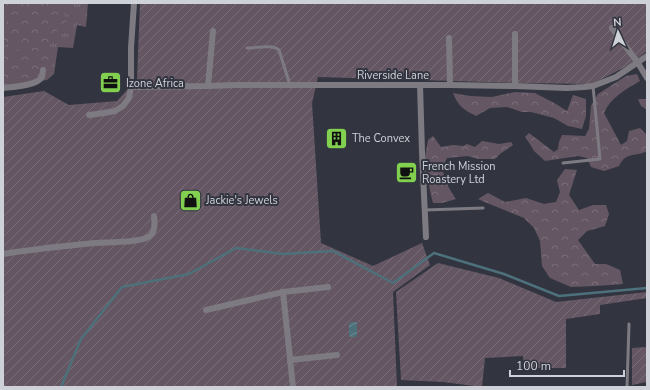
<svg xmlns="http://www.w3.org/2000/svg" width="650" height="390" viewBox="0 0 650 390" font-family="'Nunito Sans',sans-serif">
	<style>
		.grass { fill: url(#grass-tufts) }
		.forest { fill: url(#forest-crowns) }
		.garden { fill: url(#garden-furrows) }
		.water { fill: url(#water-waves) }
		.lines { fill: none; stroke-linecap: round; stroke-linejoin: round }
		.stream { stroke: #4d717b; stroke-width: 2.5 }
		.lane { stroke: #7d7b81; stroke-width: 3 }
		.street { stroke: #7d7b81; stroke-width: 6 }
		.labels { text-anchor: middle; stroke-width: 4; stroke-linejoin: round; paint-order: stroke }
		.street-label { font-size: 11px; fill: #cfd1d8; stroke: #323540 }
		.poi-label { font-size: 11px; fill: #cfd1d8; stroke: #323540; text-anchor: start }
	</style>
	<defs>
		<pattern id="grass-tufts" width="24" height="20" patternUnits="userSpaceOnUse"><rect width="24" height="20" fill="#645763"/><path d="M3 7l-1-3M5 7V3M7 7l1-3M15 17l-1-3M17 17v-4M19 17l1-3" fill="none" stroke="#796e79"/></pattern>
		<pattern id="forest-crowns" width="20" height="18" patternUnits="userSpaceOnUse"><rect width="20" height="18" fill="#645763"/><path d="M2 6a3 3 0 1 1 6 0M12 15a3 3 0 1 1 6 0" fill="none" stroke="#796e79"/></pattern>
		<pattern id="garden-furrows" width="10" height="10" patternUnits="userSpaceOnUse"><rect width="10" height="10" fill="#645763"/><path d="M-1 1l2-2M0 10L10 0M9 11l2-2" fill="none" stroke="#796e79"/></pattern>
		<pattern id="water-waves" width="16" height="10" patternUnits="userSpaceOnUse"><rect width="16" height="10" fill="#4d717b"/><path d="M0 5q4-4 8 0t8 0" fill="none" stroke="#6e8b93"/></pattern>
	</defs>
	<rect width="100%" height="100%" fill="#323540"/>
	<path class="grass" d="M3 3H88L86 27 77 25 73 48 58 47 54 74 47 80 3 86Z"/>
	<g class="forest">
		<path d="M3 3H59L62 8 67 21 57 31 49 41 54 60 50 73 44 66 38 72 25 81 12 80 3 83V51H12L26 47 17 44 3 45V23H7L6 16 3 14Z"/>
		<path d="M637 74 640 81C626 89 610 98 604 113L621 145 627 141 629 131 640 128 647 135V151C640 155 630 154 625 158 622 160 620 164 619 166L604 171 591 167 587 158 578 156 545 161 534 151 530 144 525 137 529 133 554 152 558 149 559 142 562 135 585 136 589 129 591 106 598 94 626 76Z"/>
		<path d="M515 92 535 93 556 104 567 111 573 95 586 99V116L582 129 568 126 554 118 531 112H522L507 107 490 108 476 116C464 110 458 106 453 93L470 96 492 97Z"/>
		<path d="M638 99H647V110L641 106Z"/>
		<path d="M433 136 441 147 453 145 463 146 467 144 475 147 482 141 499 144 511 142 513 145 500 154 495 159H478L468 156 447 158 442 168C445 180 448 188 456 199L442 203H433L430 191 425 157 428 140Z"/>
		<path d="M565 169 577 170 569 195 579 210 593 205H606L609 214 605 226 587 231 578 240 595 264H606L620 270 623 284 596 286 571 287 550 278 542 266 540 241 534 228 524 218 487 203 478 199 488 193 505 202 526 198 544 204 556 202 560 192 557 180Z"/>
	</g>
	<g class="garden">
		<path d="M140 3H647V51L629 65 592 84 520 83 420 80 318 77 312 103 321 243 373 266 422 243 430 265 393 292 397 387H3V97L44 91 69 105 117 101 137 79Z"/>
		<path d="M438 263 499 278 556 302 647 292V298L600 305V314L566 319V368H524L523 356 485 358 482 387 443 382 401 380 396 292Z"/>
		<path d="M647 347V382L632 385V348Z"/>
	</g>
	<path class="water" d="M351 322H356L357 323V335L356 337H351L349 336V324Z"/>
	<g class="lines">
		<path class="stream" d="M61 387 81 339 122 287 189 274 236 248 283 254 333 251 393 283 434 253 504 274 559 296 647 288"/>
		<g class="lane">
			<path d="M247 48C257 48 272 44 279 50L290 85"/>
			<path d="M563 163 600 159 593 86"/>
			<path d="M425 210 483 208"/>
			<path d="M627 387 629 324"/>
		</g>
		<g class="street">
			<path d="M612 28 638 63 647 78"/>
			<path d="M515 34V86"/>
			<path d="M449 38 450 85"/>
			<path d="M420 85 422 152 426 237"/>
			<path d="M208 86 213 31"/>
			<path d="M131 87 208 86 235 85H450L515 86 567 88 584 87 593 86 616 77 647 56"/>
			<path d="M3 88C12 87 37 86 42 77 42 76 43 71 43 70"/>
			<path d="M89 115 104 113 115 111 123 106 129 98 131 87V48L134 3"/>
			<path d="M3 254C33 249 64 246 95 243 106 242 142 243 150 236 155 232 155 222 154 216"/>
			<path d="M283 292 328 287"/>
			<path d="M206 310 283 292 293 387"/>
			<path d="M290 360 337 355"/>
		</g>
	</g>
	<defs>
		<symbol id="office-square" viewBox="-11 -11 22 22"><rect x="-9" y="-9" width="18" height="18" rx="4" fill="#82d04f" stroke="#323540"/><path d="M-6-3h4V-5.5h4V-3h4V5H-6ZM-1-4.5V-3h2v-1.5ZM-6 0V1H6V0Z" fill="#111"/></symbol>
		<symbol id="building-square" viewBox="-11 -11 22 22"><rect x="-9" y="-9" width="18" height="18" rx="4" fill="#82d04f" stroke="#323540"/><path d="M-4-6H4V6H1V3H-1V6H-4ZM-2.5-4.3h1.7v1.8h-1.7ZM.8-4.3h1.7v1.8H.8ZM-2.5-1h1.7V.8h-1.7ZM.8-1h1.7V.8H.8Z" fill="#111"/></symbol>
		<symbol id="cafe-square" viewBox="-11 -11 22 22"><rect x="-9" y="-9" width="18" height="18" rx="4" fill="#82d04f" stroke="#323540"/><path d="M-5.5-4.5H6V0H3Q3 3.5 0 3.5H-2.5Q-5.5 3.5-5.5 0ZM3-3.2v2h1.7v-2ZM-6 4.5H4V6H-6Z" fill="#111"/></symbol>
		<symbol id="shop-square" viewBox="-11 -11 22 22"><rect x="-9" y="-9" width="18" height="18" rx="4" fill="#82d04f" stroke="#323540"/><path d="M-5-2.5h2.3a2.7 3.5 0 0 1 5.4 0H5L5.5 6h-11ZM-1.5-2.5h3a1.5 2.3 0 0 0-3 0Z" fill="#111"/></symbol>
	</defs>
	<g fill-rule="evenodd">
		<use href="#office-square" x="98" y="70" width="25" height="25"/>
		<use href="#building-square" x="324" y="126" width="25" height="25"/>
		<use href="#cafe-square" x="394" y="160" width="25" height="25"/>
		<use href="#shop-square" x="178" y="188" width="25" height="25"/>
	</g>
	<g class="labels">
		<g class="street-label">
			<text x="393" y="79">Riverside Lane</text>
		</g>
		<g class="poi-label">
			<text x="126" y="87">Izone Africa</text>
			<text x="352" y="142">The Convex</text>
			<text x="422" y="170">French Mission<tspan x="422" dy="13">Roastery Ltd</tspan></text>
			<text x="206" y="204">Jackie's Jewels</text>
		</g>
	</g>
	<rect width="650" height="390" fill="none" stroke="#cfd1d8" stroke-width="8"/>
	<g transform="translate(618 32) rotate(356)" stroke="#323540" stroke-width="3" paint-order="stroke">
	<path d="M0-3L7 15L0 10L-7 15Z" fill="#cfd1d8"/>
	<text y="-6" font-size="11" font-weight="bold" text-anchor="middle" fill="#cfd1d8">N</text>
	</g>
	<path d="M510 370v6h114v-6" fill="none" stroke="#cfd1d8" stroke-width="2"/>
	<text x="516" y="370" font-size="12" fill="#cfd1d8" stroke="#323540" stroke-width="3" paint-order="stroke">100 m</text>
</svg>
